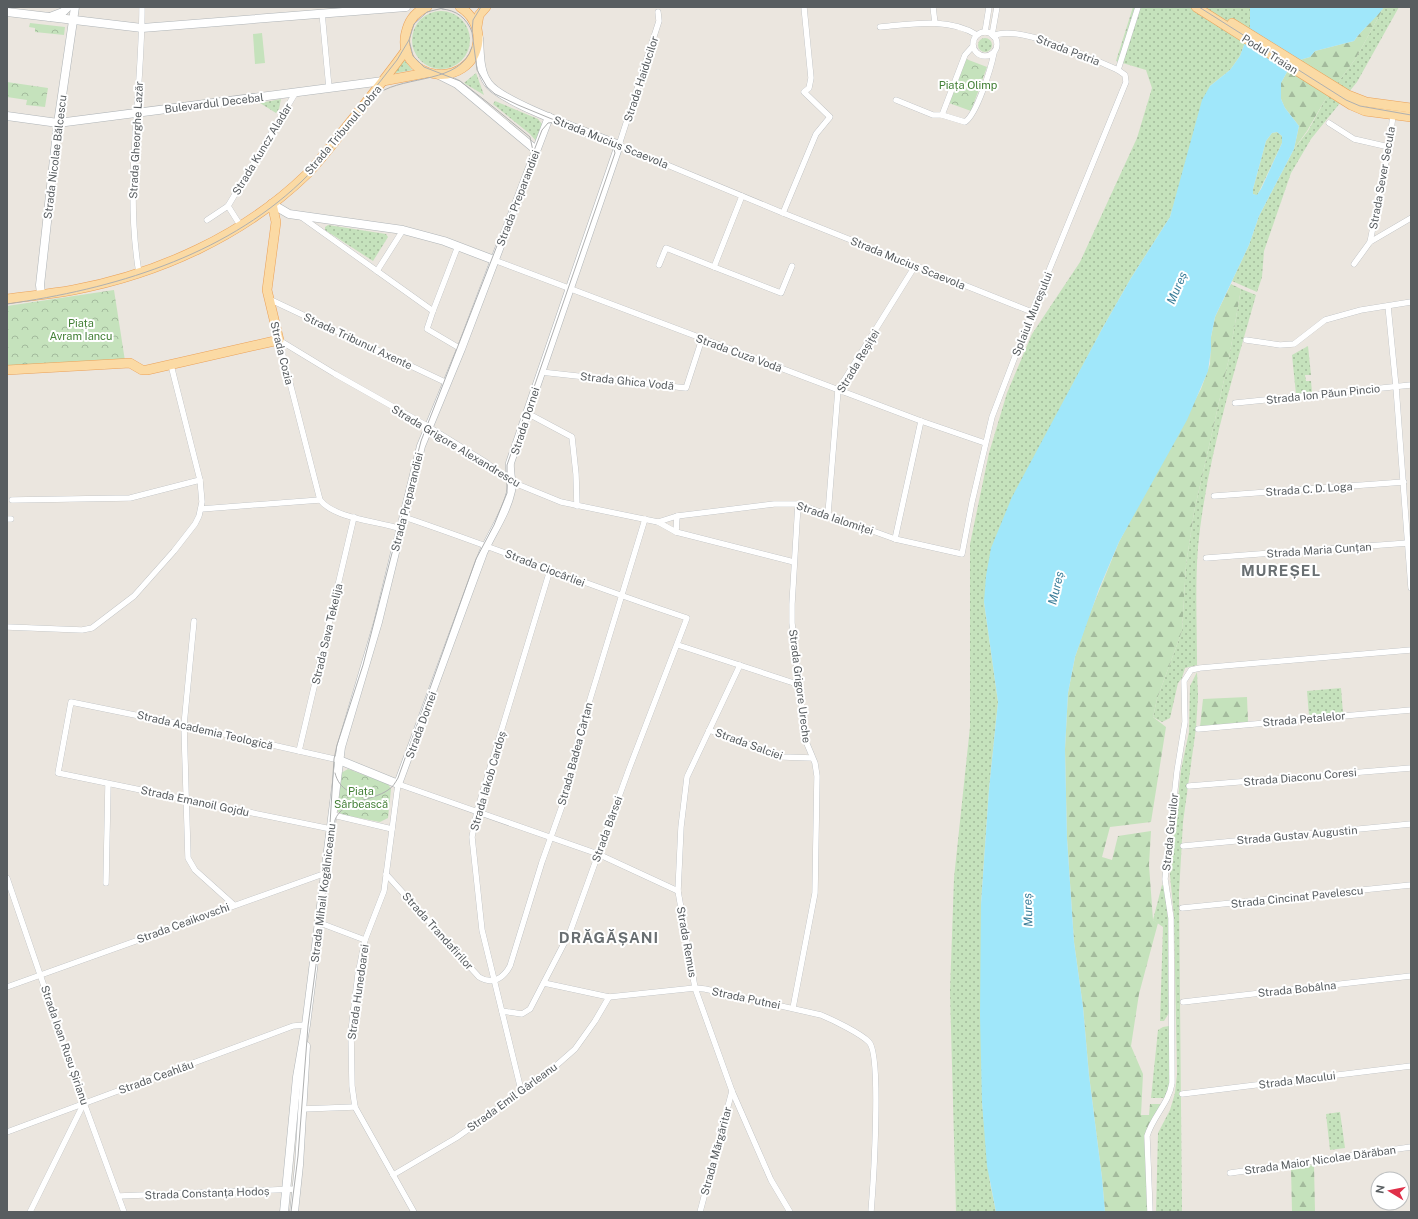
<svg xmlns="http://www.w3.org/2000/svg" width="1418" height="1219" viewBox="0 0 1418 1219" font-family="'Public Sans',sans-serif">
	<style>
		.grass { fill: url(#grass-dots) }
		.forest { fill: url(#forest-firs) }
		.park { fill: url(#park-crowns) }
		.pitch { fill: #c5e2bc }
		.water { fill: #a0e7fa; fill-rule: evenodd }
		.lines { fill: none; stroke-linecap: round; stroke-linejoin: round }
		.street-casing { stroke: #b0b4b7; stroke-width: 6 }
		.secondary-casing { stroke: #afb4b7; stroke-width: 9 }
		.primary-casing { stroke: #eaa159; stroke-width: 10 }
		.street { stroke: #fff; stroke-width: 5.5 }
		.secondary { stroke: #fff; stroke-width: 8 }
		.primary { stroke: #fbdaa4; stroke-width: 9 }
		.tram { stroke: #afb0b0; stroke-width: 1 }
		.labels { text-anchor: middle; stroke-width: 4; stroke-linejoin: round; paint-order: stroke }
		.street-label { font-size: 11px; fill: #585d60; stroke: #fff }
		.park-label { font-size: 11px; fill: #448037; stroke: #fff }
		.water-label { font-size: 12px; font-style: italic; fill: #3b7e99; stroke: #fff }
		.district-label { font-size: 15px; font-weight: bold; letter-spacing: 1px; fill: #696f72; stroke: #fff }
	</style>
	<defs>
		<pattern id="grass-dots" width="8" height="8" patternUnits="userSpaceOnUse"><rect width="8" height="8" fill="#c5e2bc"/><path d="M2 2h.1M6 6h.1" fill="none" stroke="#a3ba9c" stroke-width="1.8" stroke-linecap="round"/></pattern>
		<pattern id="forest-firs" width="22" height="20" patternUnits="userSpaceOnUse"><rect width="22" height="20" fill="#c5e2bc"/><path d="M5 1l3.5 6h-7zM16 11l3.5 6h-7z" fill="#a3ba9c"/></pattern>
		<pattern id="park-crowns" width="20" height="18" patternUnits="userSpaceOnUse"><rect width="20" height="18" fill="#c5e2bc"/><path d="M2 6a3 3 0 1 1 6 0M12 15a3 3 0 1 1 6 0" fill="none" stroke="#a3ba9c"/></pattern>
	</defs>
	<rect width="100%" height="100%" fill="#ebe6df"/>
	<g class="grass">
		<path d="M1133 7H1250V29L1240 56 1230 70 1210 86 1170 217 1131 278 1102 329 1007 510 984 602 998 702 989 789 981 904 982 1102 990 1183 996 1212H956L950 992 954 878 970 727V544L989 453 1007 393 1032 334 1080 262 1137 138 1152 88 1146 70 1116 61Z"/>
		<path d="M1384 7H1399L1357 82 1311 139 1291 173 1264 251 1262 277 1257 292 1232 281 1249 245 1259 216 1294 149 1308 131 1325 100 1356 58Z"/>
		<circle cx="441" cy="40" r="29"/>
		<circle cx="985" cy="45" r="7"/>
		<path d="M403 58 412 70 391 74Z"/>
		<path d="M476 73 484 95 464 83Z"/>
		<path d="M281 99 279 109 276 113 260 103Z"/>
		<path d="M495 101 538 119 542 124 536 141 530 134 493 104Z"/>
		<path d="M1277 132 1282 136V143L1257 196 1253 194V189L1266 141 1272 133Z"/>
		<path d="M328 225 386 234 388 237 373 261 325 230V227Z"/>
		<path d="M1241 289 1256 295C1233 377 1206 462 1198 547 1195 586 1197 626 1197 665L1185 668 1182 678 1178 683 1170 718 1162 722 1153 717 1157 699 1182 631 1186 565 1194 512 1229 358Z"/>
		<path d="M1308 346 1311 375H1305L1306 381H1311L1312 392 1296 394 1292 355Z"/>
		<path d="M1197 672 1198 696 1196 728 1183 822 1179 893 1182 1212H1156L1158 1133 1170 1110 1175 1093 1177 1074 1174 917 1170 875 1181 770 1189 732 1190 686Z"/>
		<path d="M1341 688 1343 713 1309 716 1307 691Z"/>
		<path d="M1162 885 1164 886 1168 917 1169 1013 1164 1021H1160L1163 927 1153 920Z"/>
		<path d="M1169 1026 1171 1079 1166 1098H1151L1158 1030 1163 1027Z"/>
		<path d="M1340 1112 1345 1148 1330 1150 1326 1114Z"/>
	</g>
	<g class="forest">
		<path d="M1382 7H1384L1356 58 1325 100 1307 131 1294 149 1299 126 1285 108 1281 99V83L1287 72 1296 61 1310 57 1315 51 1354 41C1363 28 1373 22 1382 7Z"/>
		<path d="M1231 284 1241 289 1229 358 1194 512 1186 565 1182 631 1157 699 1153 717 1166 727 1151 822 1110 827 1102 857 1112 860 1118 836 1151 831 1149 865 1153 920 1158 923 1139 994 1131 1046 1143 1074 1141 1115H1149L1150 1104H1162L1149 1125 1146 1137 1147 1212H1105L1102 1178 1089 1075 1083 1007 1074 942 1067 838 1065 749 1068 693 1075 657 1088 618 1119 542 1201 389 1210 364 1211 337 1215 317Z"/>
		<path d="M1247 697 1248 722 1200 727 1203 699Z"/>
		<path d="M1314 1165 1315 1212H1292L1291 1168Z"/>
	</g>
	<g class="park">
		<path d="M30 23 65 27 64 35 35 32V28L29 27Z"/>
		<path d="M966 59 987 67 971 111 949 103Z"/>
		<path d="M7 82 48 88 45 107 26 105 27 100 7 97Z"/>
		<path d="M114 290 125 361 7 367V306Z"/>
		<path d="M348 769 388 784 391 789 388 818 380 822 344 815 338 812 341 773Z"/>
	</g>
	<path class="pitch" d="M262 33 265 63 255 64 253 34Z"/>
	<path class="water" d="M1250 7H1384C1375 20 1363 28 1354 41L1315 51 1310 57 1296 61 1287 72 1281 83V99L1285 108 1299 126 1294 149 1259 216 1249 245 1215 317 1211 337V350L1208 371 1187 420 1119 542 1099 589 1075 657 1068 693 1065 749 1067 838 1074 942 1083 1007 1089 1075 1102 1178 1105 1212H996L987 1166 982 1102 980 1015 981 904 989 789 998 702 984 602 986 576 991 548 1012 497 1102 329 1131 278 1170 217 1202 100 1210 86 1230 70 1240 56 1250 29ZM1277 132 1282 136V143L1261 189 1257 195 1253 194V189L1266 141 1272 133Z"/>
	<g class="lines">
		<defs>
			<g id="street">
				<path d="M933 7 935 23"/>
				<path d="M658 12 659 21 619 145 783 213 1032 312"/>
				<path d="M322 13 329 88"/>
				<path d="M880 27C911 24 948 17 977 35"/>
				<circle cx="985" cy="44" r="12"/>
				<path d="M985 32 989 7"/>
				<path d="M992 35 997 7"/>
				<path d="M1118 70 1138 7"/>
				<path d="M896 100 933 115H942L965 122C977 114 991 68 994 53"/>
				<path d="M942 115 965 55 973 46"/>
				<path d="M1329 123 1354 139 1389 147"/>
				<path d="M742 196 714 267 781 293 792 266"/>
				<path d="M228 206 240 225"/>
				<path d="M783 213 816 134 830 117 804 92 809 88 811 78 804 7"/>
				<path d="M300 216 377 271 403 230"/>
				<path d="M207 220 228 206 296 92"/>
				<path d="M1370 242 1389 147 1393 115"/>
				<path d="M494 260 921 421 985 443"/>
				<path d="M1354 264 1370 242 1411 218"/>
				<path d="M659 265 666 248 714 267"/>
				<path d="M377 271 433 311 458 246"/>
				<path d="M139 273C124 184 142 96 142 7"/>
				<path d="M269 299 447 383"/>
				<path d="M1388 306 1396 387 1411 588"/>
				<path d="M433 311 427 329 461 349"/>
				<path d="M279 340 335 374 429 427 484 461 512 482 561 502 658 522 676 532 794 562"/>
				<path d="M279 340 320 500C335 519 378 521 401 529"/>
				<path d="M1246 340 1280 345 1294 344 1325 320 1361 310 1411 302"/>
				<path d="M541 372 686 388 702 339"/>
				<path d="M1235 403 1411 385"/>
				<path d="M527 413 572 437 576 474 577 506"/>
				<path d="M1214 496 1404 482"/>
				<path d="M12 500 130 498 200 480"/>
				<path d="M201 509 320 500"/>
				<path d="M828 514 838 390 915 266"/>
				<path d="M404 517C499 549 592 587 687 618L629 769 570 932 530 1009 522 1014 502 1011"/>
				<path d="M7 519H11"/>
				<path d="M658 522 677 516 774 504H798L895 539 962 554 972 502 992 417 1032 312 1126 82 1125 75 1118 70C1093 59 1017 23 993 36"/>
				<path d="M676 532 677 516"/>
				<path d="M895 539 921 421"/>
				<path d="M1206 558 1408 543"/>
				<path d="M194 621 184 725 188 858 195 870 234 905"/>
				<path d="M7 627 82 630 92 628 134 596 174 551 195 524 199 516 202 502 200 480 171 365"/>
				<path d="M678 645 800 685"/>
				<path d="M740 665 687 777 681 827 678 891 695 988 732 1091 771 1180 790 1212"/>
				<path d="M1198 729 1411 710"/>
				<path d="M709 730 783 757 812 758"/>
				<path d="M299 751 354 517"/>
				<path d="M1189 786 1411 768"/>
				<path d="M333 815 392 829"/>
				<path d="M331 829 58 773 71 702 184 725 339 760"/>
				<path d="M1183 846 1411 824"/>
				<path d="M386 874 479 977C492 985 503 979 510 966L542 862 562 806 581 729 645 519"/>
				<path d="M7 878 84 1103 124 1212"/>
				<path d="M106 883 108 784"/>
				<path d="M1182 908 1411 885"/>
				<path d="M320 923 365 940"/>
				<path d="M544 983 609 997 695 988 705 989 821 1015C833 1020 860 1033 869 1042 882 1055 873 1188 871 1212"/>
				<path d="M7 987 326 873"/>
				<path d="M1183 1002 1411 976"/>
				<path d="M793 1008 815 893 817 776 815 763 805 739 792 623V604L798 504"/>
				<path d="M521 1090 482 930 472 837 477 811 550 570"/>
				<path d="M1182 1094 1411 1066"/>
				<path d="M302 1109 355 1107"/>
				<path d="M7 1132 293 1026 306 1025"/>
				<path d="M1230 1173 1411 1147"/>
				<path d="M393 1175 456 1138 550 1071 575 1049 595 1021 609 997"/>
				<path d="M119 1196 296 1189"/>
				<path d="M30 1212 84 1103"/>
				<path d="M414 1212 355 1107 352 1086 351 1031 358 974 365 940 384 891 398 784 598 854 678 891"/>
				<path d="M700 1212 732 1091"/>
				<path d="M1150 1212 1147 1136C1153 1116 1169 1103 1172 1083L1171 918 1165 879 1177 771 1185 722 1184 681 1191 670 1200 668 1411 650"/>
			</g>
			<g id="secondary">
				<path d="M7 12 142 28 406 7"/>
				<path d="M50 17 63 12 68 7"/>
				<path d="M437 74 457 84 536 150"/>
				<path d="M7 116 58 123 383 81"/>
				<path d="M272 204 289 214 403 230 444 241 494 260"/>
				<path d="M41 294 40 285 58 123 75 7"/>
				<path d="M339 760 398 784 483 553C492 532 506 514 511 491 513 482 509 473 510 463L619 145C592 134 502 103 488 83 479 71 480 52 479 38"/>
				<path d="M284 1212 297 1077 306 1025 341 747 378 622 421 446 461 349 549 117"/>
				<path d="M294 1212 299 1165 306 1046"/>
			</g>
			<g id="primary">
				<path d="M427 7C417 11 410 19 407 29 391 81 473 93 478 40 479 26 471 14 460 7"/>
				<path d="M1196 7 1351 105 1365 111 1411 117"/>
				<path d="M1232 23 1348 95 1366 102 1411 108"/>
				<path d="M477 27 479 15 486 7"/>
				<path d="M383 81 426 73"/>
				<path d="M7 299C29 296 51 294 73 290 158 274 243 236 306 175 319 162 331 146 343 131 364 105 386 78 406 50"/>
				<path d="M7 370 130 363 142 370H147L279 340 267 290 276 222 272 204"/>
			</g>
		</defs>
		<use href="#street" class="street-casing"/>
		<use href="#secondary" class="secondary-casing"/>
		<use href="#primary" class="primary-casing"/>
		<use href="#street" class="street"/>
		<use href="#secondary" class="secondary"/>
		<use href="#primary" class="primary"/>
		<g class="tram">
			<path d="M447 7 427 12 414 24 409 40 413 56 424 67 460 81 487 102 530 137 533 151"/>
			<path d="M1199 7 1346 100 1360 106 1411 115"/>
			<path d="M442 9C456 10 467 18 472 32"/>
			<path d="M368 97 397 60 409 40"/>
			<path d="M7 304C113 289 222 257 301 182 320 164 335 144 351 124 359 114 367 101 379 93 406 75 461 84 472 47"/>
			<path d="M335 773C339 790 354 796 370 796"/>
			<path d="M330 824 334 759 337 745 363 665 421 441 542 130 548 123 558 122"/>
			<path d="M291 1212 298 1156 308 1026 335 820C342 800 373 801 388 790 393 787 395 783 398 778L476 559 494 525 507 493V465L514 445 615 153 613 146 610 143 518 105 495 94 487 87 477 70 472 32 473 20 481 7"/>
		</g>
	</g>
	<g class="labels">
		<g class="street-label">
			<text transform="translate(1068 50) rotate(21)" y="4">Strada Patria</text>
			<text transform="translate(1270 54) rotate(32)" y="4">Podul Traian</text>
			<text transform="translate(641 79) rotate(-72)" y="4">Strada Haiducilor</text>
			<text transform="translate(214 103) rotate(-7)" y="4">Bulevardul Decebal</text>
			<text transform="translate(343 130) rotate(-50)" y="4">Strada Tribunul Dobra</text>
			<text transform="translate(136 140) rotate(-87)" y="4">Strada Gheorghe Lazăr</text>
			<text transform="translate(611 142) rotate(22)" y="4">Strada Mucius Scaevola</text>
			<text transform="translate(262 149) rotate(-59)" y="4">Strada Kuncz Aladar</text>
			<text transform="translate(55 157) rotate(-83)" y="4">Strada Nicolae Bălcescu</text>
			<text transform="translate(1382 178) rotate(-80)" y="4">Strada Sever Secula</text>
			<text transform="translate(518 198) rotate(-69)" y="4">Strada Preparandiei</text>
			<text transform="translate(908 263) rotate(22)" y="4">Strada Mucius Scaevola</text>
			<text transform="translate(1032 314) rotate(-68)" y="4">Splaiul Mureșului</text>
			<text transform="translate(358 341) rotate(25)" y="4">Strada Tribunul Axente</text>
			<text transform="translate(282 353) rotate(76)" y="4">Strada Cozia</text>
			<text transform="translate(739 353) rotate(20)" y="4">Strada Cuza Vodă</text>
			<text transform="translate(858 361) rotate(-59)" y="4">Strada Reșiței</text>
			<text transform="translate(627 381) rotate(6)" y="4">Strada Ghica Vodă</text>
			<text transform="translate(1323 394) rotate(-6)" y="4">Strada Ion Păun Pincio</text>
			<text transform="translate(525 421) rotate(-72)" y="4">Strada Dornei</text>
			<text transform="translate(456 446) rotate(31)" y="4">Strada Grigore Alexandrescu</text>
			<text transform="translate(1309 489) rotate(-4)" y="4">Strada C. D. Loga</text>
			<text transform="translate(407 502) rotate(-76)" y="4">Strada Preparandiei</text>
			<text transform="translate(835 518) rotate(19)" y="4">Strada Ialomiței</text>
			<text transform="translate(1319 550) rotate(-4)" y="4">Strada Maria Cunțan</text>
			<text transform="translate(545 568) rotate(21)" y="4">Strada Ciocârliei</text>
			<text transform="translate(327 634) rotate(-77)" y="4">Strada Sava Tekelija</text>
			<text transform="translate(800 686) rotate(83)" y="4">Strada Grigore Ureche</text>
			<text transform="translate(1304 719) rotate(-5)" y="4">Strada Petalelor</text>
			<text transform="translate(421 725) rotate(-70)" y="4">Strada Dornei</text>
			<text transform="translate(205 730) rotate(13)" y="4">Strada Academia Teologică</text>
			<text transform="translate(749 744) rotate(20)" y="4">Strada Salciei</text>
			<text transform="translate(575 754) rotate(-75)" y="4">Strada Badea Cârțan</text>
			<text transform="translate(1300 777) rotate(-5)" y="4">Strada Diaconu Coresi</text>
			<text transform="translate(488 781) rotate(-74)" y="4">Strada Iakob Cardoș</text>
			<text transform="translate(195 801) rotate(12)" y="4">Strada Emanoil Gojdu</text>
			<text transform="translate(607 829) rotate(-70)" y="4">Strada Bârsei</text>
			<text transform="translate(1170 832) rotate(-84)" y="4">Strada Gutuilor</text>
			<text transform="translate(1297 835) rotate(-5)" y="4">Strada Gustav Augustin</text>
			<text transform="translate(323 893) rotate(-83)" y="4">Strada Mihail Kogălniceanu</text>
			<text transform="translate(1297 897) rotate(-6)" y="4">Strada Cincinat Pavelescu</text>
			<text transform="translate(183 923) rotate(-20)" y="4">Strada Ceaikovschi</text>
			<text transform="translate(438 931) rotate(48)" y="4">Strada Trandafirilor</text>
			<text transform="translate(687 942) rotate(80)" y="4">Strada Remus</text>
			<text transform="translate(1297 989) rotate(-6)" y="4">Strada Bobâlna</text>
			<text transform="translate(358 992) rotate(-82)" y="4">Strada Hunedoarei</text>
			<text transform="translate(746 998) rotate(12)" y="4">Strada Putnei</text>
			<text transform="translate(65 1045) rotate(71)" y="4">Strada Ioan Rusu Șirianu</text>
			<text transform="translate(156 1077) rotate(-20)" y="4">Strada Ceahlău</text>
			<text transform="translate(1297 1080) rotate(-7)" y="4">Strada Macului</text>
			<text transform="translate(512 1097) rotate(-36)" y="4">Strada Emil Gârleanu</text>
			<text transform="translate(716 1151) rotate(-75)" y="4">Strada Mărgăritar</text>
			<text transform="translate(1320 1160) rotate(-8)" y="4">Strada Maior Nicolae Dărăban</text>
			<text transform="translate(207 1193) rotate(-2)" y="4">Strada Constanța Hodoș</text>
		</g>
		<g class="park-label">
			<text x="968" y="89">Piața Olimp</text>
			<text x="81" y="327">Piața<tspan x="81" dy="13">Avram Iancu</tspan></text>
			<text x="361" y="795">Piața<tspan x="361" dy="13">Sârbească</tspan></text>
		</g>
		<g class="water-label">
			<text transform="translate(1177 288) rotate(-67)" y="4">Mureș</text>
			<text transform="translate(1056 588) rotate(-77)" y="4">Mureș</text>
			<text transform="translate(1028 910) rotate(-92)" y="4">Mureș</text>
		</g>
		<g class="district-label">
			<text x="1281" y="576">MUREȘEL</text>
			<text x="609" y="943">DRĂGĂȘANI</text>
		</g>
	</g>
	<rect width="1418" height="1219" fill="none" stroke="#585d60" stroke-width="16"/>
	<g transform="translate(1390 1191) rotate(280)"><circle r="19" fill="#ffffff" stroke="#bcbebf"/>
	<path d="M0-3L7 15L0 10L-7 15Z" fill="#e03049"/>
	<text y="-6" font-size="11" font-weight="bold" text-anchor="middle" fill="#585d60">N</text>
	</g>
</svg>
